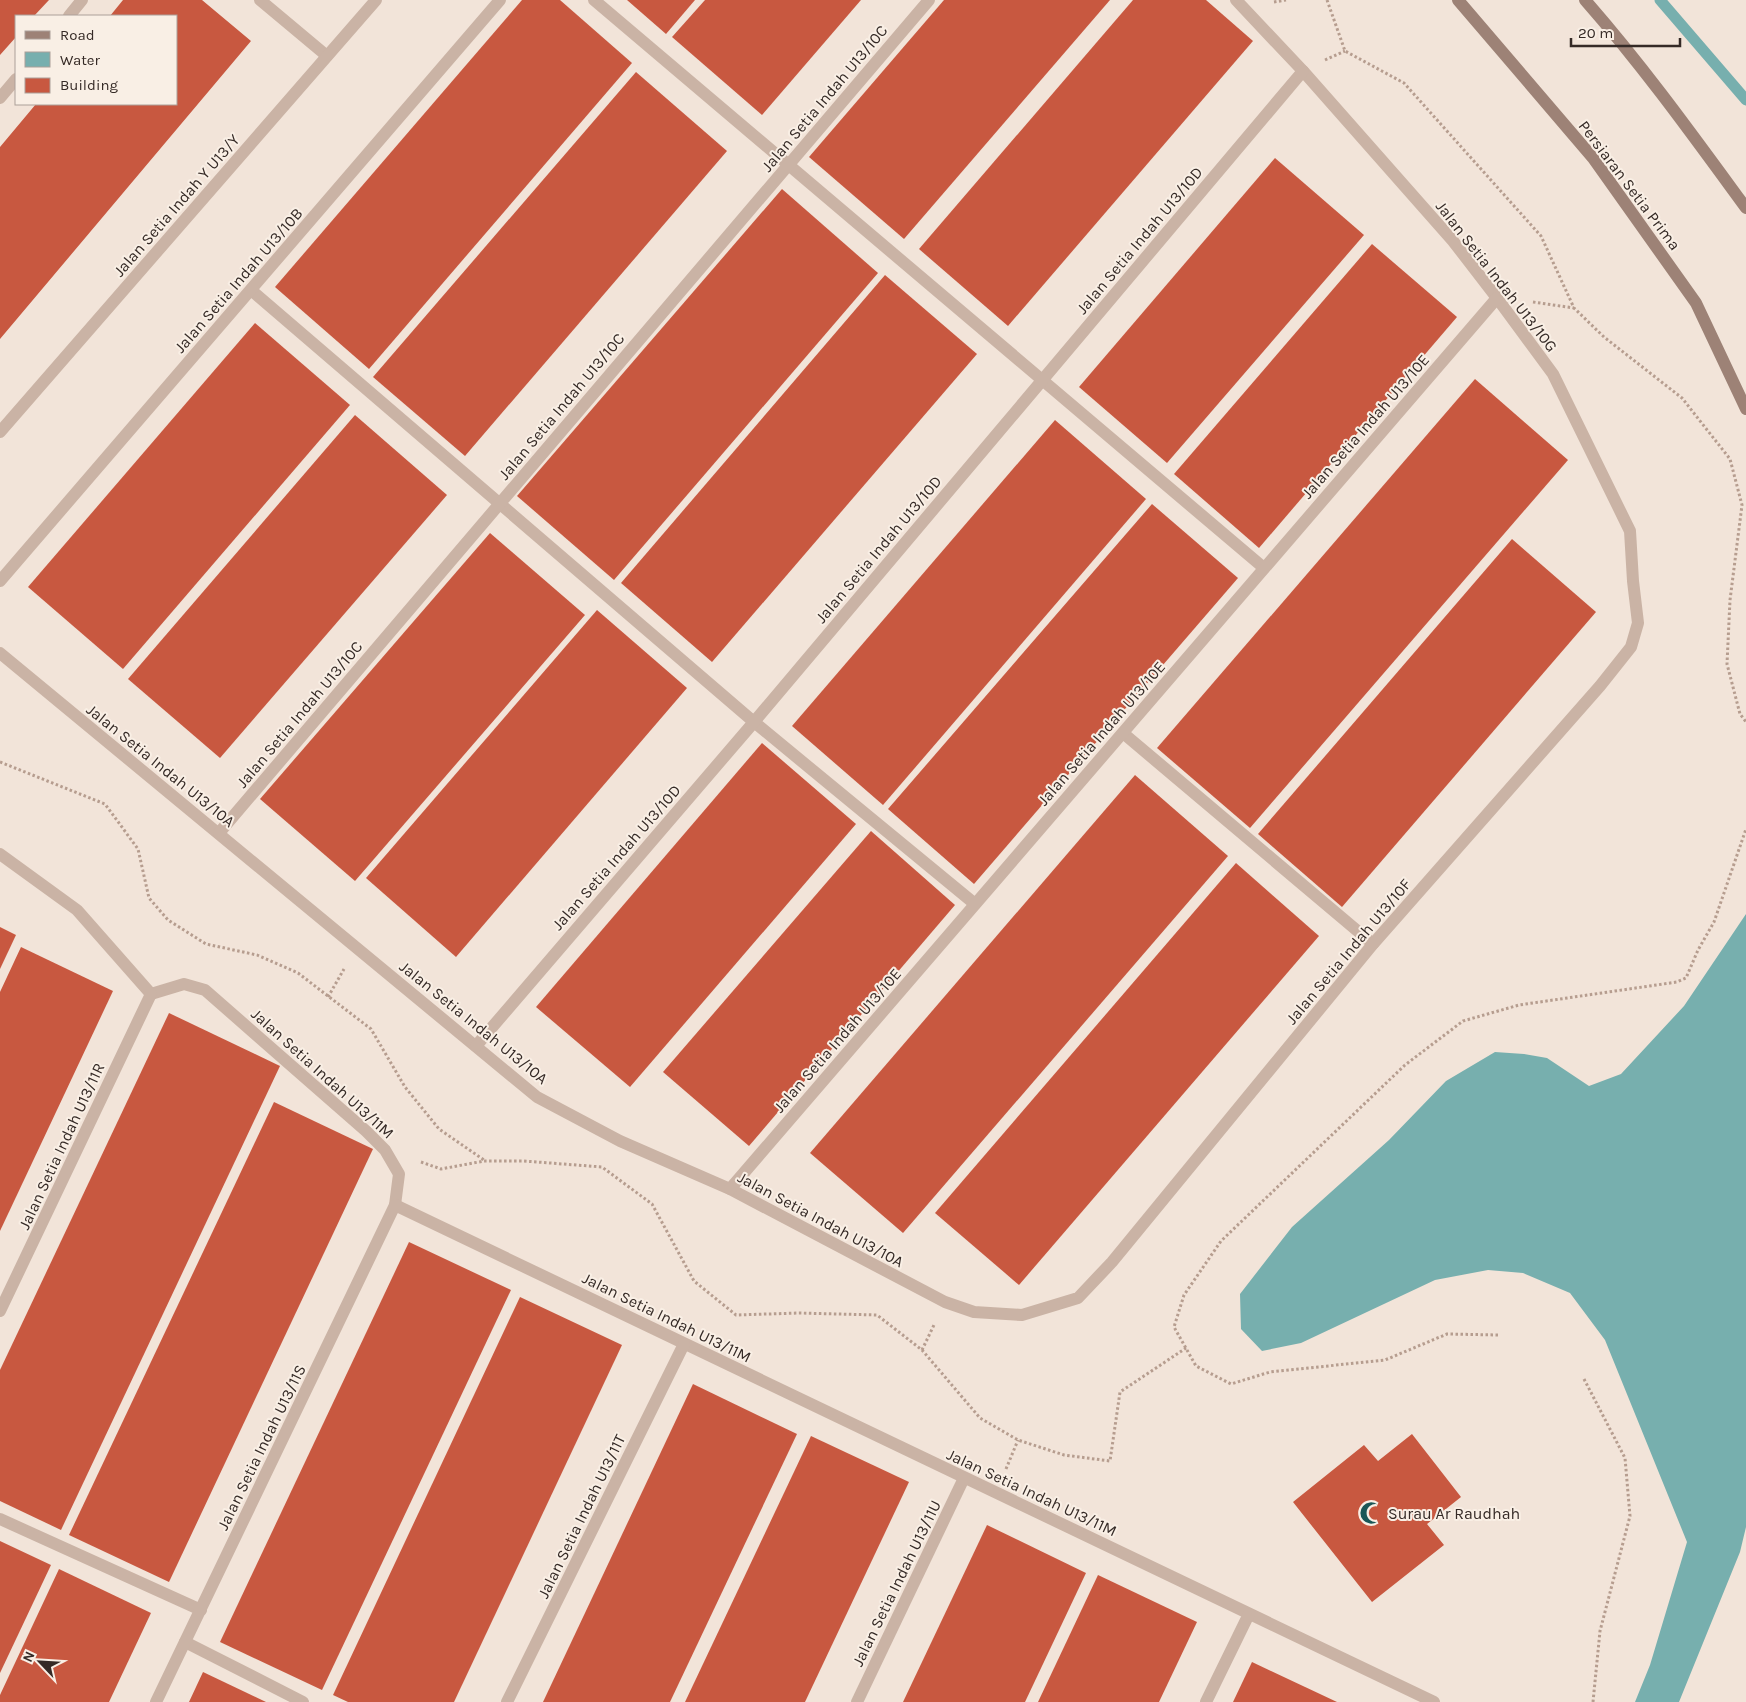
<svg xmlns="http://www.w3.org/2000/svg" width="1746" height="1702" viewBox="0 0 1746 1702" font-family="Karla,sans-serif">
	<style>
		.water { fill: #77afae }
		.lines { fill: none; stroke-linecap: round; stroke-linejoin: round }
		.stream { stroke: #77afae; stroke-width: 11 }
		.building { fill: #c85840 }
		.path { stroke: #b69d8f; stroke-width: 3; stroke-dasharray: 2.5 2.5; stroke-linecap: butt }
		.lane { stroke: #cab3a5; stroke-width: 12 }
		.street { stroke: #cab3a5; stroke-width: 12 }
		.secondary { stroke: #9d8276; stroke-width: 12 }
		.labels { text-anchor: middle; stroke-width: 4; stroke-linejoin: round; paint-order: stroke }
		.street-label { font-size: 16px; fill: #352a26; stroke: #f9efe5 }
		.poi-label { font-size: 16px; fill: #352a26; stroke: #f9efe5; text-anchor: start }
	</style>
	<rect width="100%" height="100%" fill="#f2e4d9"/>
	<path class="water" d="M1746 914V1527L1740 1552 1679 1702H1635L1650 1665 1687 1542 1605 1340 1570 1293 1523 1273 1488 1270 1435 1280 1301 1343 1262 1351 1241 1329 1240 1294 1292 1227 1389 1140 1446 1081 1495 1052 1524 1054 1547 1058 1589 1086 1621 1074 1684 1006Z"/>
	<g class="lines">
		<path class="stream" d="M1660 0 1746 100"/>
	</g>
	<g class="building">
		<path d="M0 0H49L34 16H16V37L0 55Z"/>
		<path d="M123 0H202L251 41 0 339V147L36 104H176V16H110Z"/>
		<path d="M522 0H560L632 63 369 369 275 287Z"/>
		<path d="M627 0H695L666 34Z"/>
		<path d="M705 0H861L762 115 672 37Z"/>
		<path d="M944 0H1110L904 239 809 157Z"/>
		<path d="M1133 0H1206L1253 41 1008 326 919 249Z"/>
		<path d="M636 72 727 151 465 456 373 377Z"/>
		<path d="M1275 158 1364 235 1167 463 1079 387Z"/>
		<path d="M782 189 878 273 614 580 517 496Z"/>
		<path d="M1372 244 1457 317 1259 548 1174 474Z"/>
		<path d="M885 275 977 354 712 662 621 583Z"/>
		<path d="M255 323 350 405 123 669 28 587Z"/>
		<path d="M1475 379 1568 460 1250 828 1157 748Z"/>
		<path d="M355 415 447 495 220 758 128 679Z"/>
		<path d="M1055 420 1146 499 883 805 792 726Z"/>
		<path d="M1152 504 1238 578 974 884 888 809Z"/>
		<path d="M490 533 585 615 355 881 260 799Z"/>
		<path d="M1512 539 1596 612 1342 907 1258 834Z"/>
		<path d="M597 610 687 688 456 957 366 878Z"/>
		<path d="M762 743 856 824 630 1087 536 1007Z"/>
		<path d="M1135 775 1228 856 903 1233 810 1153Z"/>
		<path d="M871 831 955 905 749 1146 663 1072Z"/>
		<path d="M1236 863 1319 936 1019 1285 935 1213Z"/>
		<path d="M0 927 16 935 0 969Z"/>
		<path d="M21 947 113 991 0 1231V992Z"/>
		<path d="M169 1013 280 1066 61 1530 0 1501V1370Z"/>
		<path d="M274 1102 373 1149 169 1582 69 1535Z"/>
		<path d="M409 1242 511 1290 322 1690 220 1642Z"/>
		<path d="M520 1297 622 1345 454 1702H348L333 1695Z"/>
		<path d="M693 1384 797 1434 670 1702H543Z"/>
		<path d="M1412 1434 1461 1497 1427 1524 1444 1545 1372 1602 1293 1502 1364 1445 1378 1461Z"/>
		<path d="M811 1436 909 1482 805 1702H685Z"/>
		<path d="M987 1525 1086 1573 1025 1702H903Z"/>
		<path d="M0 1541 51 1565 0 1673Z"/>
		<path d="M59 1569 151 1613 109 1702H0V1695Z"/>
		<path d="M1098 1575 1197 1622 1159 1702H1038Z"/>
		<path d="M1252 1662 1337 1702H1233Z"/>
		<path d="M203 1672 266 1702H189Z"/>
	</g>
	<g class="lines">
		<g class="path">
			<path d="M1327 0 1345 51 1404 83 1541 236 1574 308 1604 337 1682 398 1730 459 1742 505 1730 600 1727 664 1740 714 1746 722"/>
			<path d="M1274 2 1286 0"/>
			<path d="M1325 60 1345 51"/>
			<path d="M1533 302 1574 308"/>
			<path d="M0 762 105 804 138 849 149 898 168 920 206 944 257 955 298 973 371 1029 405 1087 439 1129 484 1160"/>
			<path d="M328 997 344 969"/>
			<path d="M421 1162 441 1169 484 1161H524L602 1167 652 1204 694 1281 736 1315 799 1313 877 1315 922 1350 980 1418 1018 1440 1064 1455 1110 1461 1120 1392 1186 1348"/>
			<path d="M1498 1335 1447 1334 1385 1360 1270 1372 1231 1384 1196 1366 1174 1327 1184 1295 1221 1241 1405 1065 1463 1021 1519 1005 1677 982 1686 978 1698 950 1714 922 1746 829"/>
			<path d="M922 1350 934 1325"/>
			<path d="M1584 1379 1625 1458 1630 1516 1600 1631 1593 1702"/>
			<path d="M1006 1469 1018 1440"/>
		</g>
		<g class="lane">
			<path d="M260 0 327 56"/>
			<path d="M594 0 1264 568"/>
			<path d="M69 16 82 0"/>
			<path d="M0 98 16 79"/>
			<path d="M251 290 754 722 975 904"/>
			<path d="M1123 733 1373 944"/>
			<path d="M151 994 184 984 205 990 366 1131 385 1150 399 1174 395 1205"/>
			<path d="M0 1519 201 1610"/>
			<path d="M185 1642 303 1702"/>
		</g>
		<g class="street">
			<path d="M0 432 376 0"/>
			<path d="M0 581 500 0"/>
			<path d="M0 653 537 1097 620 1141 730 1189 945 1302 974 1312 1022 1315 1078 1298 1112 1262 1373 944 1600 686 1631 647 1638 623 1633 581 1630 531 1553 374 1497 298 1453 241 1303 71 1236 0"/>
			<path d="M219 833 929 0"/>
			<path d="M0 854 77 910 151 994 0 1311"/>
			<path d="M476 1046 754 722 1303 71"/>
			<path d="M730 1189 1497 298"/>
			<path d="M156 1702 395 1205 1434 1702"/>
			<path d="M507 1702 684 1344"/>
			<path d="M857 1702 964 1478"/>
			<path d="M1206 1702 1249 1614"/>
		</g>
		<g class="secondary">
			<path d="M1458 0 1593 158 1696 303 1746 409"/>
			<path d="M1585 0C1643 66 1694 137 1746 208"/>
		</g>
	</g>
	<defs>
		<symbol id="mosque-bare" viewBox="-9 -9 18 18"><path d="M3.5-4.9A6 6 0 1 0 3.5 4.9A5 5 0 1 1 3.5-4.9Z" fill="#1b5757" stroke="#f9efe5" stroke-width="2.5" paint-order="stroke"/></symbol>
	</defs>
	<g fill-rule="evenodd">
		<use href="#mosque-bare" x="1355" y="1497" width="32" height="32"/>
	</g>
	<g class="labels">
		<g class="street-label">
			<text transform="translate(824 98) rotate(-50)" y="6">Jalan Setia Indah U13/10C</text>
			<text transform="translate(1630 185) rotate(53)" y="6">Persiaran Setia Prima</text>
			<text transform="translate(176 205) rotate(-49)" y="6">Jalan Setia Indah Y U13/Y</text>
			<text transform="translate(1139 240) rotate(-50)" y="6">Jalan Setia Indah U13/10D</text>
			<text transform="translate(1497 276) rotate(52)" y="6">Jalan Setia Indah U13/10G</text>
			<text transform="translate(238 280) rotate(-49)" y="6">Jalan Setia Indah U13/10B</text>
			<text transform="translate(561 406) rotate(-50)" y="6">Jalan Setia Indah U13/10C</text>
			<text transform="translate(1365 426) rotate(-49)" y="6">Jalan Setia Indah U13/10E</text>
			<text transform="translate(878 549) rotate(-50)" y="6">Jalan Setia Indah U13/10D</text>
			<text transform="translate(299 714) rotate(-50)" y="6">Jalan Setia Indah U13/10C</text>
			<text transform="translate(1101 733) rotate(-49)" y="6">Jalan Setia Indah U13/10E</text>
			<text transform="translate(161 765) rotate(39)" y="6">Jalan Setia Indah U13/10A</text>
			<text transform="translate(616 857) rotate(-49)" y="6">Jalan Setia Indah U13/10D</text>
			<text transform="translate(1348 951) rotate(-50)" y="6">Jalan Setia Indah U13/10F</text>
			<text transform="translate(474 1022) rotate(39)" y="6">Jalan Setia Indah U13/10A</text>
			<text transform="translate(837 1040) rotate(-49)" y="6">Jalan Setia Indah U13/10E</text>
			<text transform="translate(323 1073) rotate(42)" y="6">Jalan Setia Indah U13/11M</text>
			<text transform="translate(61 1146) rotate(-65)" y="6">Jalan Setia Indah U13/11R</text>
			<text transform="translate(821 1219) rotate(28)" y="6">Jalan Setia Indah U13/10A</text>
			<text transform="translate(667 1317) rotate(26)" y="6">Jalan Setia Indah U13/11M</text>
			<text transform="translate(261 1447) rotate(-64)" y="6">Jalan Setia Indah U13/11S</text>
			<text transform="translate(1032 1492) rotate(25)" y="6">Jalan Setia Indah U13/11M</text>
			<text transform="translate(581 1516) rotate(-64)" y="6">Jalan Setia Indah U13/11T</text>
			<text transform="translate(896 1583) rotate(-64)" y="6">Jalan Setia Indah U13/11U</text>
		</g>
		<g class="poi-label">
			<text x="1388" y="1519">Surau Ar Raudhah</text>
		</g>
	</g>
	<rect x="15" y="15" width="162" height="90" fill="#f9efe5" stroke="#aba099"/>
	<rect x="25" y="31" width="25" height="8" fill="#9d8276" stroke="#aba099"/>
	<text x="60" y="40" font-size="15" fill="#352a26">Road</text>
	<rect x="25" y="52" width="25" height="15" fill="#77afae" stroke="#aba099"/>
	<text x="60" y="65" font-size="15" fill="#352a26">Water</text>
	<rect x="25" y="78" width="25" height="15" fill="#c85840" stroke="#aba099"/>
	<text x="60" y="90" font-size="15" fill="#352a26">Building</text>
	<g transform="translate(40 1662) rotate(295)" stroke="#f9efe5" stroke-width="4" paint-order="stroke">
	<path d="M0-4L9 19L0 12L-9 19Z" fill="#352a26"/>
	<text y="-8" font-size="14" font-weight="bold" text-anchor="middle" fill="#352a26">N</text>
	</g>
	<path d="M1571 38v8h109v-8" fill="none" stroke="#352a26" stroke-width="2.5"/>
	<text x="1578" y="38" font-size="15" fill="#352a26" stroke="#f9efe5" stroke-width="4" paint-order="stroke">20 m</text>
</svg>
